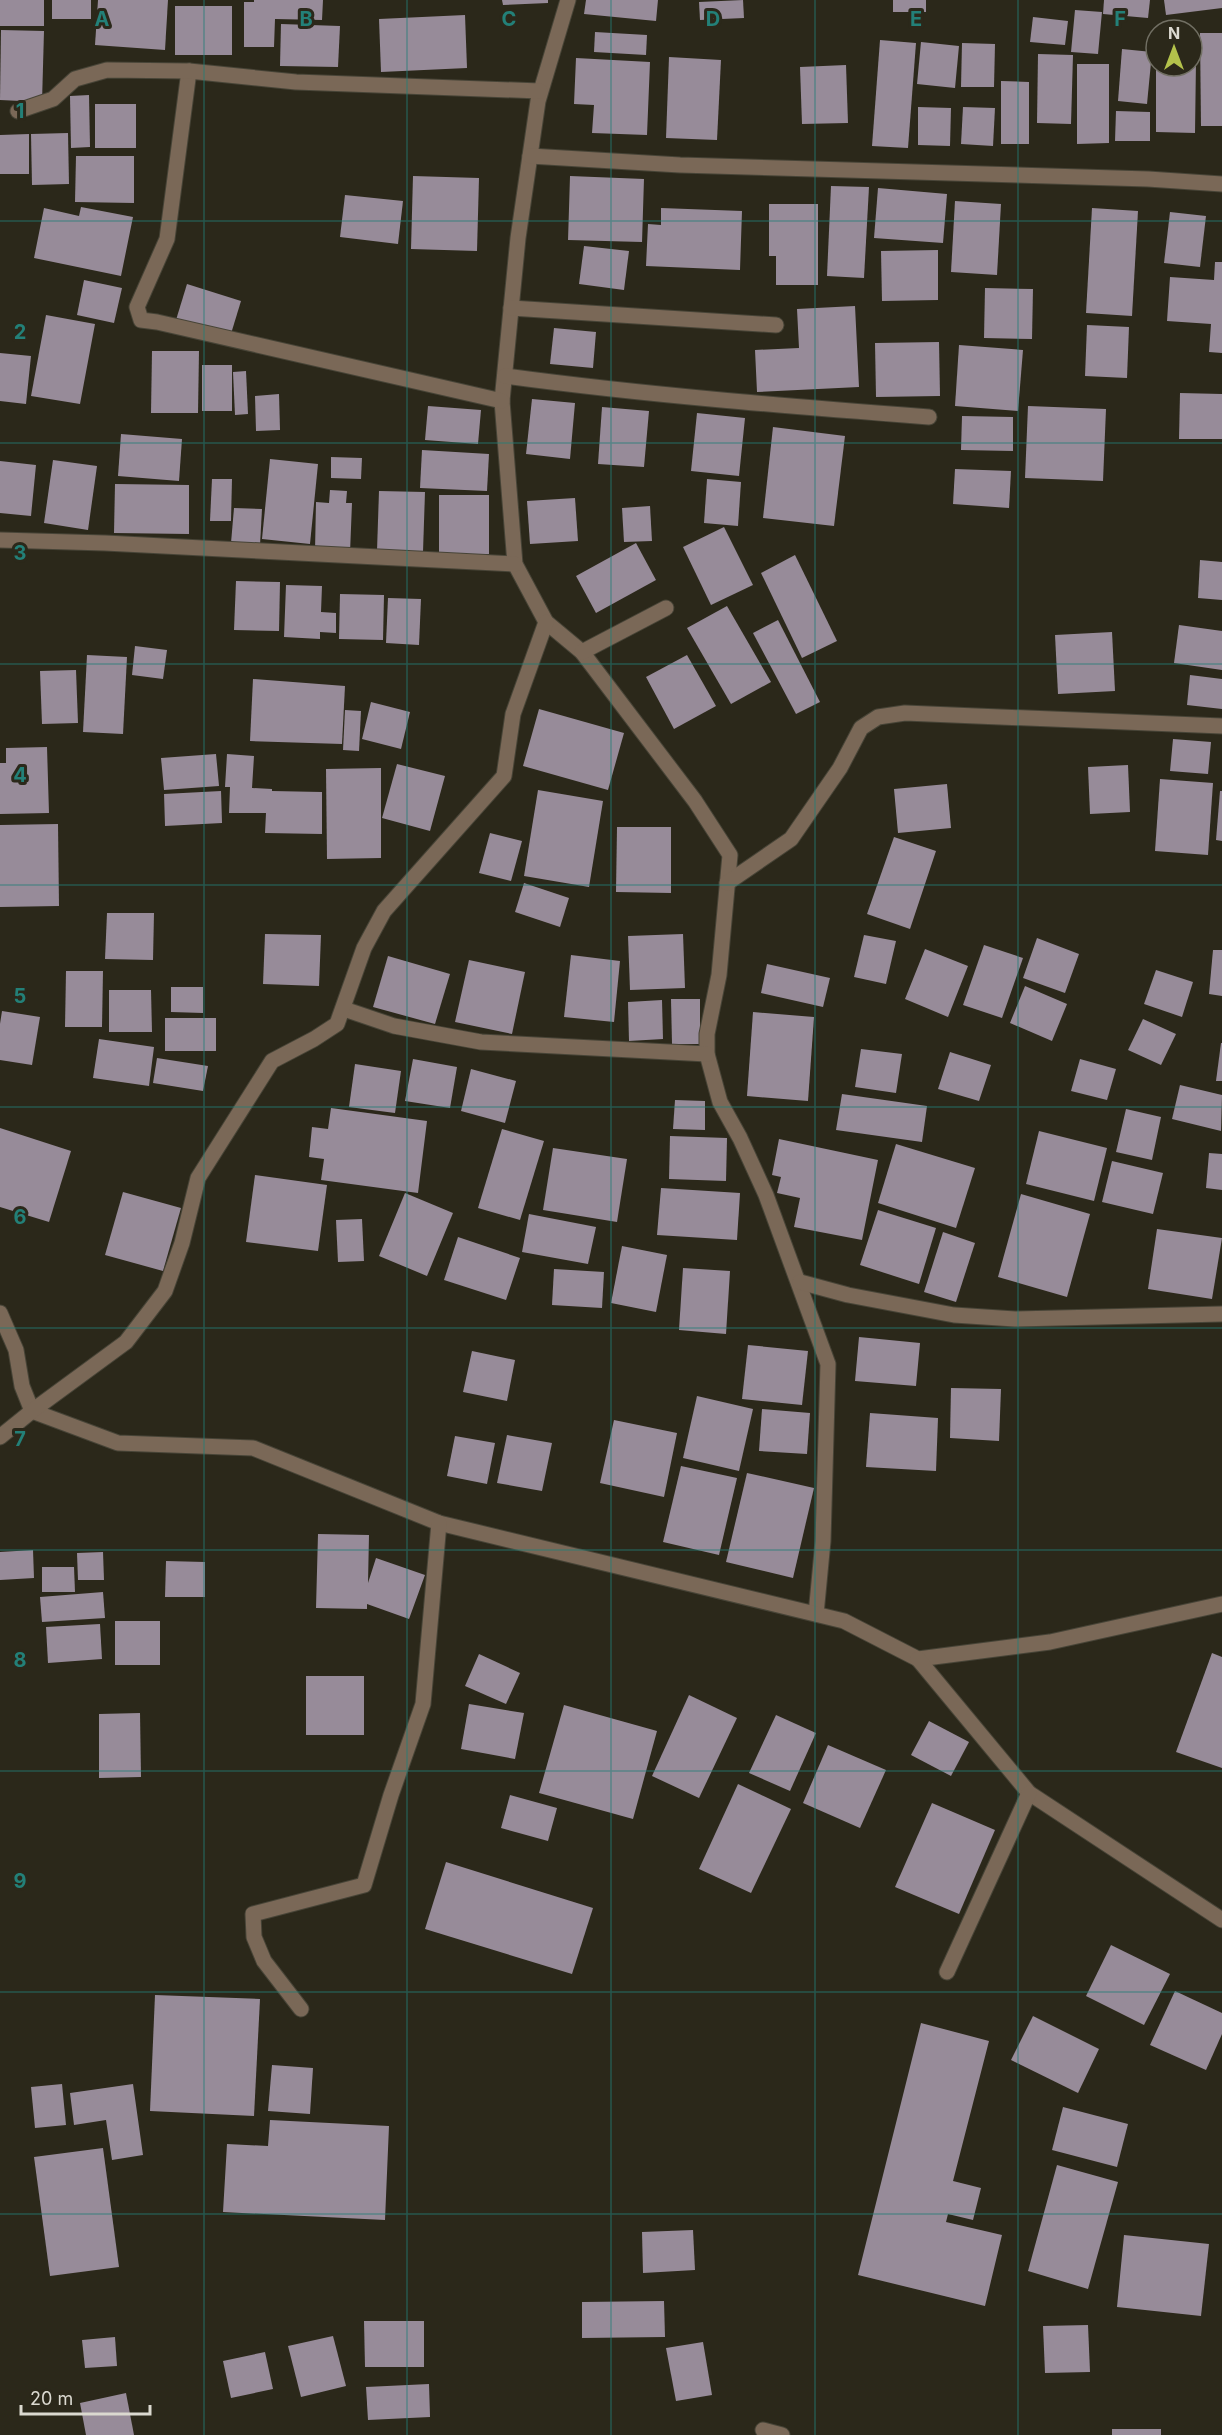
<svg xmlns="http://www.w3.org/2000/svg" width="1222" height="2435" viewBox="0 0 1222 2435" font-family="Inter,sans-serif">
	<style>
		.building { fill: #978b99 }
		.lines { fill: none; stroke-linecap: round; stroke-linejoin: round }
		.minor-casing { stroke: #474437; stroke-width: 17 }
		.minor { stroke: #7a6857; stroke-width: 15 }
		.grid { fill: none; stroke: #238078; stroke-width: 1.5; stroke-opacity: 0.55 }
		.grid-label { font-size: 20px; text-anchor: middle; font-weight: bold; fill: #238078; stroke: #2b281a; stroke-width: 6; stroke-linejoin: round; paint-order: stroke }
	</style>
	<rect width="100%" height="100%" fill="#2b281a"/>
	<g class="building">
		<rect x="0" y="0" width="44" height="26"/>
		<rect x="52" y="0" width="39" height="19"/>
		<path d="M98 0H168L165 50 95 45Z"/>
		<path d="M254 0H323L322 20 275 19 274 47H244V2H254Z"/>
		<path d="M502 0H548V3L503 5Z"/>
		<path d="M586 0H658L656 21 584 14Z"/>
		<path d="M743 0 744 18 700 20 699 2Z"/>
		<rect x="893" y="0" width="33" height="12"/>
		<path d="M1104 0H1150L1148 18 1103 14Z"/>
		<path d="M1164 0H1222V8L1166 15Z"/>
		<rect x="175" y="6" width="57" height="49"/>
		<path d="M1075 10 1102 12 1098 54 1071 52Z"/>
		<path d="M465 15 467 68 381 72 379 19Z"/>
		<path d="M1033 17 1068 21 1065 45 1030 42Z"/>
		<path d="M281 24 340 26 338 67 280 66Z"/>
		<path d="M1 30 44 31 42 102 0 100Z"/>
		<path d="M595 32 647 35 646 55 594 52Z"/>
		<path d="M1200 33H1222V126H1201Z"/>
		<path d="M880 40 916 43 908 148 872 146Z"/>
		<path d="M921 42 959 46 955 88 917 84Z"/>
		<path d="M962 43 995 44 994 87H961Z"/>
		<path d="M1122 49 1152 52 1147 104 1118 101Z"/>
		<path d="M1038 54 1073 55 1071 124 1037 123Z"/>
		<path d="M669 57 721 60 717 140 666 138Z"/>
		<path d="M576 58 650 62 647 135 592 133 594 105 574 104Z"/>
		<path d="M1192 61H1196L1195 133 1156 132V66H1192Z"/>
		<path d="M1077 64H1109V143L1077 144Z"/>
		<path d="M846 65 848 123 802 124 800 67Z"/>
		<path d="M1001 81 1029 82V144H1001Z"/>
		<path d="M89 95 90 147 71 148 70 96Z"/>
		<rect x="95" y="104" width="41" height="44"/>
		<path d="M918 107 951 108 950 146 918 145Z"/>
		<path d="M963 107 995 108 993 146 961 144Z"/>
		<path d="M1116 111 1150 112V141H1115Z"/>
		<path d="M68 133 69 184 32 185 31 134Z"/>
		<path d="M29 134V174H0V135Z"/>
		<path d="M76 156H134V203L75 202Z"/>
		<path d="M413 176 479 178 477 251 411 249Z"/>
		<path d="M570 176 644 179 642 242 568 240Z"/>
		<path d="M831 186 869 187 864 278 827 276Z"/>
		<path d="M878 188 947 194 943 243 874 238Z"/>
		<path d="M345 195 403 201 398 244 340 237Z"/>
		<path d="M955 201 1001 204 997 275 951 272Z"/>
		<path d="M769 204H818V285H776V256H769Z"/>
		<path d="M81 207 133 217 121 276 34 258 44 208 79 216Z"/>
		<path d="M661 208 742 211 740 270 646 266 648 224 661 225Z"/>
		<path d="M1092 208 1138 211 1132 316 1086 313Z"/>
		<path d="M1170 212 1206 216 1200 267 1164 263Z"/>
		<path d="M584 246 629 251 624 290 579 284Z"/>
		<path d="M938 250V300L882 301 881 251Z"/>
		<path d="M1215 262H1222V353L1209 352 1211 324 1167 321 1170 277 1214 280Z"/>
		<path d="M84 280 122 288 114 323 77 315Z"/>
		<path d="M187 284 241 301 230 337 176 320Z"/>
		<path d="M985 288 1033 289 1032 339 984 338Z"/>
		<path d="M855 306 859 387 757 392 755 350 799 348 797 309Z"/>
		<path d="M46 315 95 324 80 404 31 396Z"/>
		<path d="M1087 325 1129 327 1127 378 1085 376Z"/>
		<path d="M554 328 596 332 593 368 550 364Z"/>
		<path d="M939 342 940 396 876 397 875 343Z"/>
		<path d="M959 345 1023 350 1018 411 955 406Z"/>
		<path d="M152 351H199L198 413H151Z"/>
		<path d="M0 353 31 356 26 404 0 401Z"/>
		<rect x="202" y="365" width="30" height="46"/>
		<path d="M246 371 248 414 235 415 233 372Z"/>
		<path d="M1180 393 1222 394V439H1179Z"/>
		<path d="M279 394 280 430 256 431 255 396Z"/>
		<path d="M532 399 575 403 570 459 526 454Z"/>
		<path d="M428 406 481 410 478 444 425 440Z"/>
		<path d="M1028 406 1106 409 1103 481 1025 478Z"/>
		<path d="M602 407 649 411 644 467 598 464Z"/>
		<path d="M697 413 745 418 739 476 691 471Z"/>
		<path d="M962 416 1013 417V451L961 450Z"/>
		<path d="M773 427 845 436 834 526 763 518Z"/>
		<path d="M121 434 182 439 179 481 118 476Z"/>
		<path d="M422 450 489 454 487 491 420 488Z"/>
		<path d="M331 457 362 458 361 479 331 478Z"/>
		<path d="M270 459 318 464 310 544 262 539Z"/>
		<path d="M53 460 97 466 88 530 44 523Z"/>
		<path d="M0 461 36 465 31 516 0 513Z"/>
		<path d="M955 469 1011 471 1009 508 953 504Z"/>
		<path d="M212 479H232L231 521H210Z"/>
		<path d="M707 479 741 482 738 526 704 523Z"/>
		<path d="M115 484 189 485V534L114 533Z"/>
		<path d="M330 490 347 491 346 503H352L350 553 315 551 316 502 329 503Z"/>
		<path d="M379 491 425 492 423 552 377 551Z"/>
		<rect x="439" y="495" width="50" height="59"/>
		<path d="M575 498 578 541 530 544 527 501Z"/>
		<path d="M650 506 652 541 624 542 622 508Z"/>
		<path d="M234 508 262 509 260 545 231 543Z"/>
		<path d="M724 527 753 585 711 605 683 547Z"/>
		<path d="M636 543 656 580 596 613 576 576Z"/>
		<path d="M795 555 837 641 802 658 761 573Z"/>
		<path d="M1200 560 1222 562V600L1198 598Z"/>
		<path d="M236 581 280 582 279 631 234 630Z"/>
		<path d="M286 585 322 586 321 612 336 613V633L320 632V639L284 637Z"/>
		<path d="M340 594 384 595 383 640 339 639Z"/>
		<path d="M388 598 421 599 419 645 386 643Z"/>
		<path d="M727 606 771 682 731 704 687 628Z"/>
		<path d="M778 620 820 702 796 714 753 633Z"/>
		<path d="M1179 625 1222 631V670L1174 663Z"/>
		<path d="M1112 632 1115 691 1058 694 1055 635Z"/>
		<path d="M135 646 167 650 163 679 132 675Z"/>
		<path d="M87 655 127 657 123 734 83 732Z"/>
		<path d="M687 655 716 706 674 729 646 677Z"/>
		<path d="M76 670 78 723 42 724 40 671Z"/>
		<path d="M1190 675 1222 679V709L1187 705Z"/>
		<path d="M253 679 345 686 342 744 250 741Z"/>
		<path d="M371 702 410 712 401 749 362 739Z"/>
		<path d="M539 709 624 733 608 790 523 766Z"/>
		<path d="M345 710 361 711 359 751 343 750Z"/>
		<path d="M1173 739 1211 742 1208 774 1170 771Z"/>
		<path d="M47 747 49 813 0 814V763H6V748Z"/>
		<path d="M216 754 219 786 164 790 161 758Z"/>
		<path d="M227 754 254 756 252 788 272 789V791L322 792V834L265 833 266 813H229L230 787H225Z"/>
		<path d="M397 764 445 776 430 831 382 818Z"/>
		<path d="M1128 765 1130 812 1090 814 1088 767Z"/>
		<path d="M381 768V858L327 859 326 769Z"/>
		<path d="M1160 779 1213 783 1208 855 1155 851Z"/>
		<path d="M947 784 951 828 898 833 894 789Z"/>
		<path d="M538 790 603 801 589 887 524 876Z"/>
		<path d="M221 791 222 823 165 826 164 794Z"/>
		<path d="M1220 791H1222V841L1216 840Z"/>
		<path d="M58 824 59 906 0 907V825Z"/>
		<path d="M617 827H671V893L616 892Z"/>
		<path d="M490 833 522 841 511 881 479 873Z"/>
		<path d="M894 837 936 851 910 929 867 914Z"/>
		<path d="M524 883 569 898 560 927 515 912Z"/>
		<path d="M107 913H154L153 960 105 959Z"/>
		<path d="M265 934 321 935 319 986 263 984Z"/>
		<path d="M683 934 685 988 630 990 628 936Z"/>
		<path d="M864 935 896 941 886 984 854 977Z"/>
		<path d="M1037 938 1079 954 1065 993 1023 978Z"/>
		<path d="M984 945 1023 958 1002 1018 963 1005Z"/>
		<path d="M925 949 968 966 948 1017 905 999Z"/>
		<path d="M1213 950H1222V996L1209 994Z"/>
		<path d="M571 955 620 961 614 1022 564 1017Z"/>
		<path d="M388 956 450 974 435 1024 373 1007Z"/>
		<path d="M469 960 525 972 512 1034 455 1022Z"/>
		<path d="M767 964 830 978 823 1007 761 993Z"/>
		<path d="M1156 970 1193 982 1182 1017 1144 1004Z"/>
		<path d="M66 971H103L102 1027H65Z"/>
		<path d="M1025 986 1067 1004 1052 1041 1010 1023Z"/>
		<path d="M171 987H203V1013L171 1012Z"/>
		<path d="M109 990H151L152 1032H109Z"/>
		<path d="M671 999H700V1044H672Z"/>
		<path d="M662 1000 663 1039 629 1041 628 1002Z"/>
		<path d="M2 1011 40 1017 32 1065 0 1060V1024Z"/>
		<path d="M753 1012 814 1017 808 1101 747 1096Z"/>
		<rect x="165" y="1018" width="51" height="33"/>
		<path d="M1143 1019 1176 1034 1161 1065 1128 1050Z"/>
		<path d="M99 1039 154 1047 149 1086 93 1078Z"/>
		<path d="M1221 1043H1222V1081H1216Z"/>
		<path d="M861 1049 902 1054 896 1093 855 1087Z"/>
		<path d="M950 1052 991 1065 979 1101 938 1089Z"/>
		<path d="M157 1058 208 1066 203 1091 153 1083Z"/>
		<path d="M413 1059 457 1067 450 1108 405 1101Z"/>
		<path d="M1080 1059 1116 1069 1107 1100 1071 1091Z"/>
		<path d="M355 1064 401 1071 395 1113 349 1107Z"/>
		<path d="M471 1069 516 1081 505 1123 461 1111Z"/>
		<path d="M1180 1085 1222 1095 1221 1131 1172 1119Z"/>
		<path d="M842 1094 927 1106 922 1142 836 1130Z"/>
		<path d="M675 1100 705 1101V1130L673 1129Z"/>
		<path d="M331 1108 427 1121 418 1193 321 1180 324 1159 309 1157 312 1127 328 1129Z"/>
		<path d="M1126 1109 1161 1117 1152 1160 1116 1152Z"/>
		<path d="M0 1128 71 1151 49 1222 0 1207Z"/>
		<path d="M502 1129 544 1141 520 1220 478 1208Z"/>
		<path d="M1039 1131 1107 1148 1094 1201 1026 1184Z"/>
		<path d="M670 1136 727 1138 726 1181 669 1179Z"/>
		<path d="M779 1139 878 1160 862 1240 794 1227 800 1198 777 1193 781 1177 772 1175Z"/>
		<path d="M896 1144 975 1168 956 1228 878 1203Z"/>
		<path d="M553 1148 627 1159 617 1222 543 1210Z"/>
		<path d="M1209 1153 1222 1154V1190L1206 1188Z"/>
		<path d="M1112 1161 1163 1173 1153 1214 1102 1202Z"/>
		<path d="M255 1175 327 1185 318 1251 246 1242Z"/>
		<path d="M661 1188 740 1193 737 1240 657 1235Z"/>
		<path d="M123 1192 181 1208 163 1271 105 1255Z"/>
		<path d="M405 1193 453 1213 427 1276 379 1256Z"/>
		<path d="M1021 1194 1090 1214 1067 1297 998 1277Z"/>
		<path d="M878 1210 936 1228 919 1284 860 1265Z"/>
		<path d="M529 1214 596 1227 588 1264 522 1252Z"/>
		<path d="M362 1219 364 1261 338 1262 336 1220Z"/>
		<path d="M1157 1229 1222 1238 1212 1299 1148 1289Z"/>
		<path d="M943 1232 975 1243 956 1302 924 1292Z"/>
		<path d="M458 1237 520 1258 506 1300 444 1280Z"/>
		<path d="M622 1246 667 1255 656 1312 611 1303Z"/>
		<path d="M683 1268 730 1271 726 1334 679 1330Z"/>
		<path d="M554 1269 604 1272 602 1308 552 1305Z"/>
		<path d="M859 1337 920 1343 916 1386 855 1381Z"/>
		<path d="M748 1345 808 1351 802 1405 742 1399Z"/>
		<path d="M472 1351 515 1360 507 1401 463 1392Z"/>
		<path d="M951 1388 1001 1389 999 1441 950 1438Z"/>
		<path d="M697 1396 753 1409 739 1471 683 1458Z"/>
		<path d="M762 1409 810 1413 807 1454 759 1451Z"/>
		<path d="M870 1413 938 1418 936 1471 866 1467Z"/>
		<path d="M614 1420 677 1433 664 1497 600 1483Z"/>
		<path d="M507 1435 552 1443 542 1491 497 1483Z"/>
		<path d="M455 1436 495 1443 487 1484 447 1476Z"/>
		<path d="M681 1466 737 1478 719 1555 663 1542Z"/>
		<path d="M747 1473 814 1488 793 1578 726 1562Z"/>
		<path d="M318 1534 369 1535 368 1583 376 1558 425 1575 409 1619 367 1604V1609L316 1608Z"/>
		<path d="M33 1550 34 1578 0 1580V1552Z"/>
		<path d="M103 1552 104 1580H78L77 1553Z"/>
		<path d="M166 1561 205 1562V1597H165Z"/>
		<path d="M42 1567H74L75 1592H42Z"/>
		<path d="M103 1592 105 1618 42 1622 40 1597Z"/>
		<rect x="115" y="1621" width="45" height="44"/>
		<path d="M100 1624 102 1659 48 1663 46 1627Z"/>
		<path d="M1212 1653 1222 1657V1768L1176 1752Z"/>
		<path d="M479 1654 520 1673 506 1704 465 1686Z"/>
		<rect x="306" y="1676" width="58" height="59"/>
		<path d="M689 1695 737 1718 699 1798 652 1776Z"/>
		<path d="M469 1704 524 1713 515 1759 461 1749Z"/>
		<path d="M564 1705 657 1731 633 1819 539 1793Z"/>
		<path d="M140 1713 141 1777 99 1778V1714Z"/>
		<path d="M776 1715 816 1733 790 1791 749 1773Z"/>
		<path d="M929 1721 969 1742 951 1776 911 1755Z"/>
		<path d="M828 1745 886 1770 860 1828 803 1803Z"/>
		<path d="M738 1784 791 1809 751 1893 699 1869Z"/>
		<path d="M510 1795 557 1808 548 1841 501 1828Z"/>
		<path d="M932 1803 995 1830 959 1914 895 1887Z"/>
		<path d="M446 1862 593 1908 572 1974 425 1929Z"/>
		<path d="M1111 1945 1170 1974 1144 2025 1086 1996Z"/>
		<path d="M1175 1991 1222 2013V2034L1206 2070 1150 2045Z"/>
		<path d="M155 1995 260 1999 254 2116 150 2111Z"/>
		<path d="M1033 2016 1099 2049 1078 2093 1011 2060Z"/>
		<path d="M921 2023 989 2041 953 2181 981 2188 973 2220 948 2214 946 2222 1002 2235 985 2306 858 2275Z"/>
		<path d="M272 2065 313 2068 310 2114 268 2111Z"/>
		<path d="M62 2084 66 2125 35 2128 31 2087Z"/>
		<path d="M133 2084 143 2155 112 2160 106 2120 74 2125 70 2093Z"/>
		<path d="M1063 2107 1128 2124 1117 2167 1052 2150Z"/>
		<path d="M270 2120 389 2126 385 2220 223 2212 227 2144 268 2146Z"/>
		<path d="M103 2148 119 2267 50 2276 34 2157Z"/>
		<path d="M1057 2165 1118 2182 1088 2289 1028 2271Z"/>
		<path d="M693 2230 695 2270 643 2273 642 2232Z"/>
		<path d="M1124 2235 1209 2244 1201 2316 1117 2307Z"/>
		<path d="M664 2301 665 2337 582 2338V2302Z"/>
		<path d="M364 2321H424V2367H365Z"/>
		<path d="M1088 2325 1090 2372 1045 2373 1043 2326Z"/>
		<path d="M333 2336 346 2386 301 2397 288 2346Z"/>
		<path d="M115 2337 117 2366 85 2368 82 2340Z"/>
		<path d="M703 2342 712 2395 676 2401 666 2348Z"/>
		<path d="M265 2352 273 2389 231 2398 223 2361Z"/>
		<path d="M429 2384 430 2417 368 2420 366 2387Z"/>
		<path d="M126 2393 134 2435H86L80 2403Z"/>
		<rect x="1112" y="2429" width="49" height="6"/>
	</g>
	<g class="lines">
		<defs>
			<g id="minor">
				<path d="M568 0 538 101 518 238 502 401 515 564 546 622 582 652 695 801 730 855 719 975 707 1034V1054L720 1102 740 1138 766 1195 828 1364 823 1541 816 1614"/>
				<path d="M189 71 167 239 137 307 141 320 157 322 502 401"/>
				<path d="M18 111 53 99 75 79 107 70 189 71 296 82 540 91"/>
				<path d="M530 156 680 165 1148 179 1222 184"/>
				<path d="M511 308 776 325"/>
				<path d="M505 376C645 395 787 406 929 417"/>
				<path d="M0 540 105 543 515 564"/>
				<path d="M582 652 666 608"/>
				<path d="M727 883 791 839 840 768 861 728 878 717 905 713 1222 726"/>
				<path d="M344 1009 394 1026 481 1042 707 1054"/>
				<path d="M800 1282 848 1295 954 1315 1015 1319 1222 1314"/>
				<path d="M0 1313 16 1350 22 1386 32 1411 118 1443 253 1448 439 1523 844 1621 918 1659 1050 1642 1222 1604"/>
				<path d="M0 1437 32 1411 126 1342 165 1291 182 1243 198 1178 272 1061 314 1039 337 1024 364 948 384 911 504 776 513 714 546 622"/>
				<path d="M918 1659 1029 1793 1222 1920"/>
				<path d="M947 1972 1029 1793"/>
				<path d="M301 2009 264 1961 254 1937 253 1914 364 1885 391 1795 423 1704 439 1523"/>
				<path d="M763 2430 782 2435"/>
			</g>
		</defs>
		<use href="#minor" class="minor-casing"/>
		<use href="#minor" class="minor"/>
	</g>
	<path class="grid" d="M204 0V2435M407 0V2435M611 0V2435M815 0V2435M1018 0V2435M0 221H1222M0 443H1222M0 664H1222M0 885H1222M0 1107H1222M0 1328H1222M0 1550H1222M0 1771H1222M0 1992H1222M0 2214H1222"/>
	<g class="grid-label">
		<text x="102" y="26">A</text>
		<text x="306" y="26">B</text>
		<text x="509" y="26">C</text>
		<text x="713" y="26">D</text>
		<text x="916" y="26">E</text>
		<text x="1120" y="26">F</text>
		<text x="20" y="118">1</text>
		<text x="20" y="339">2</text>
		<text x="20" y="560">3</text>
		<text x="20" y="782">4</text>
		<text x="20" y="1003">5</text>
		<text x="20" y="1224">6</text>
		<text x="20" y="1446">7</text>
		<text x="20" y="1667">8</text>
		<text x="20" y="1888">9</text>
	</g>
	<g transform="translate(1174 48)"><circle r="28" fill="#2b281a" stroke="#716f63" stroke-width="1.5"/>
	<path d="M0-4.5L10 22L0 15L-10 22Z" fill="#b3c24b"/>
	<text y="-9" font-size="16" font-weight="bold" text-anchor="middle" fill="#dbd9d0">N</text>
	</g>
	<path d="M21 2405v9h129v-9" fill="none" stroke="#dbd9d0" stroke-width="3"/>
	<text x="30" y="2405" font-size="18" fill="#dbd9d0" stroke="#2b281a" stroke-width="4.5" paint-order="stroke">20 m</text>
</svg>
